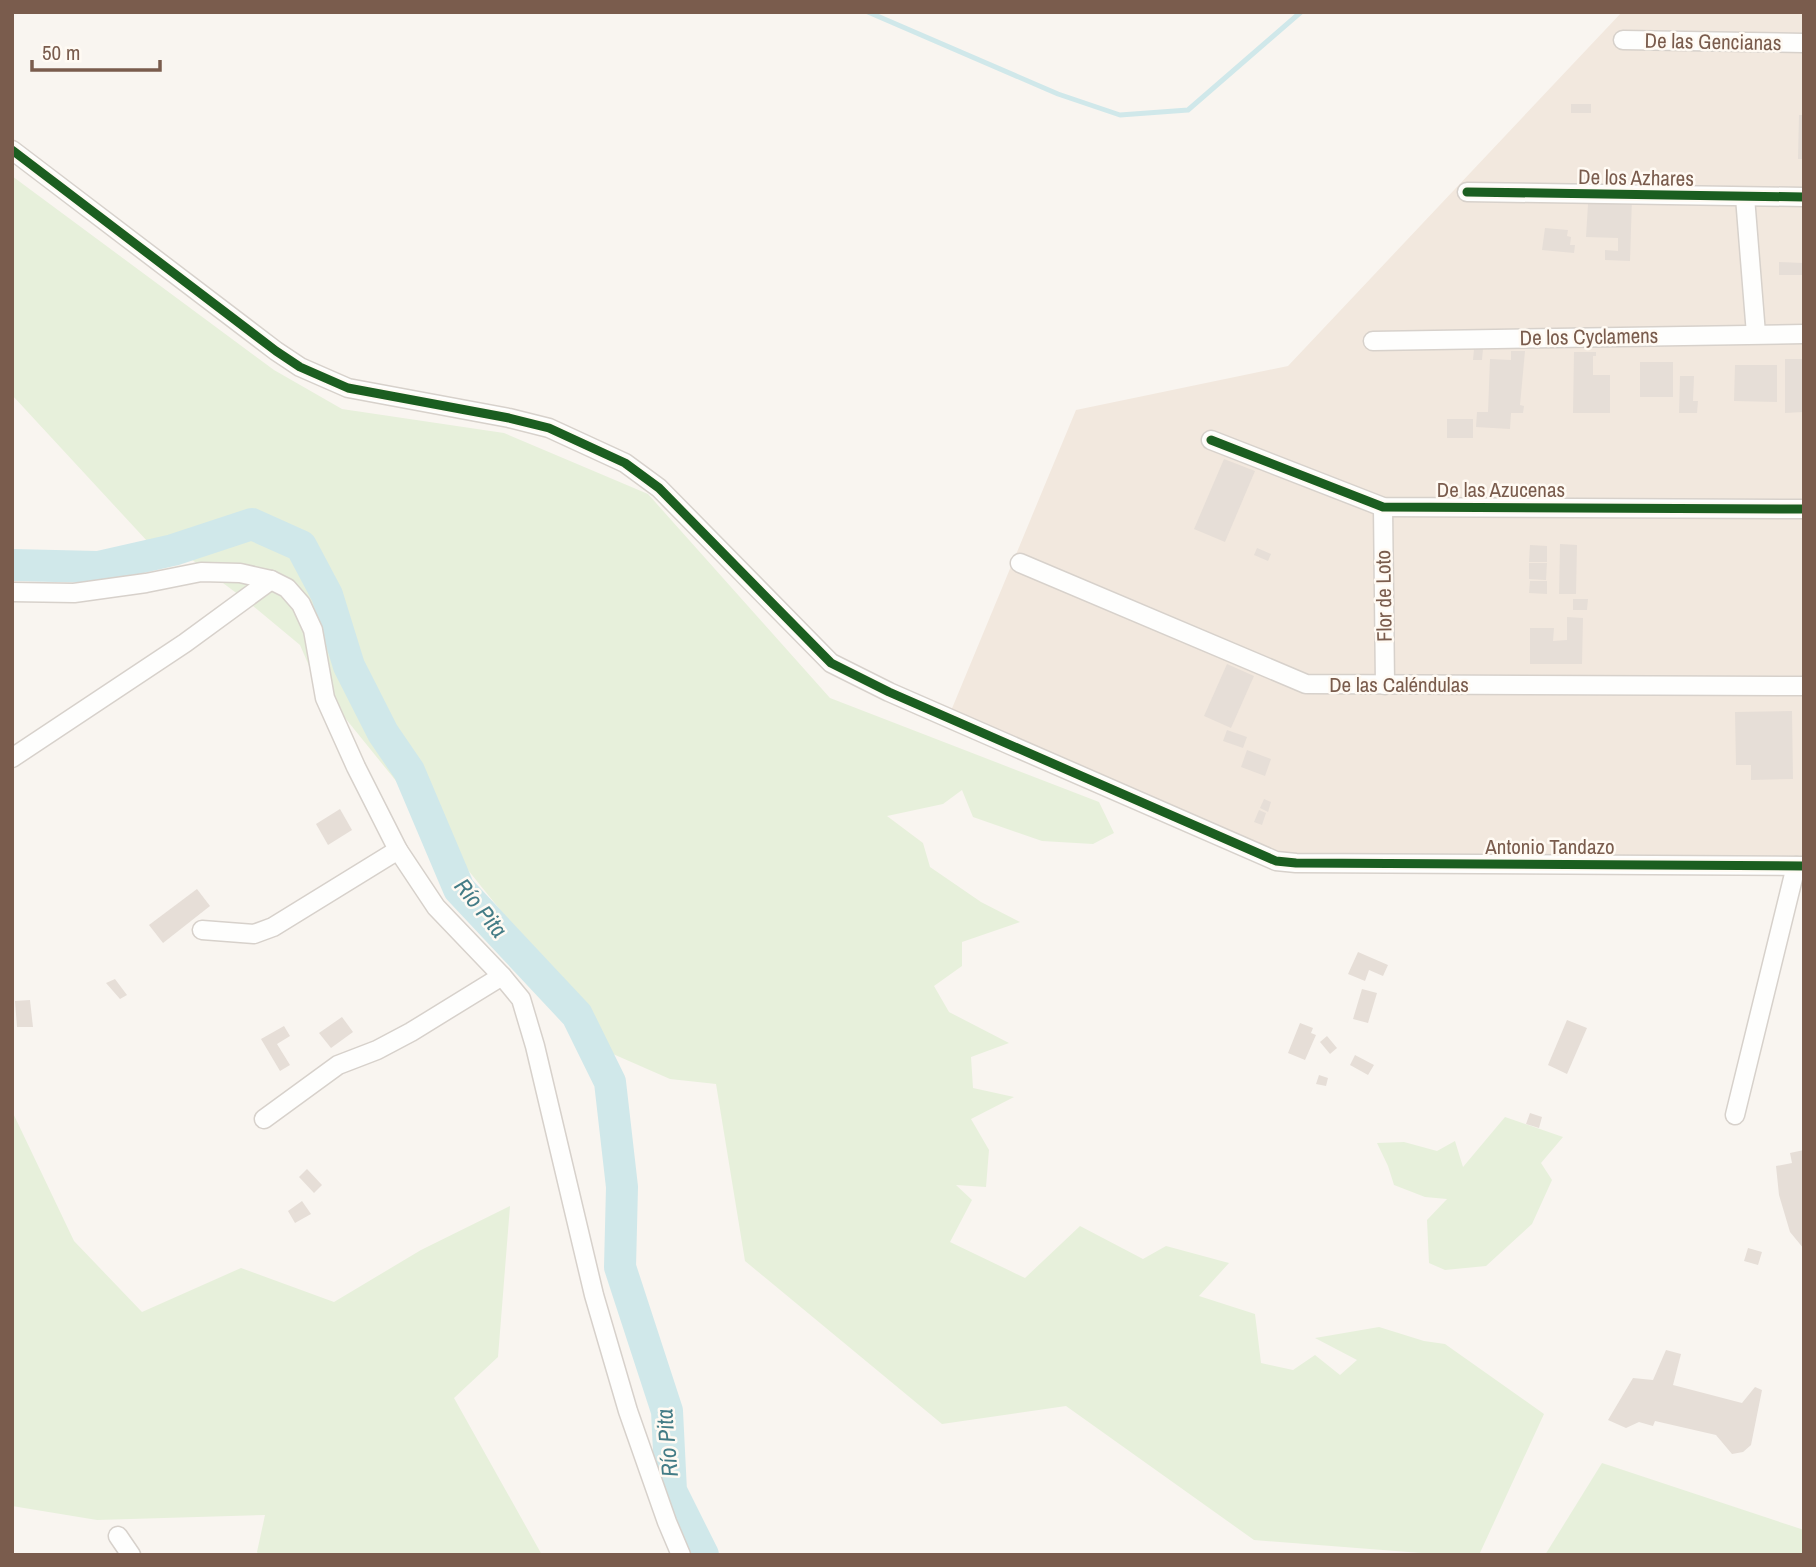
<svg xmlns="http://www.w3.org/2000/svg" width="1816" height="1567" viewBox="0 0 1816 1567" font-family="'Archivo Narrow',sans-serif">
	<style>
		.residential { fill: #f2e8de }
		.green { fill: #e7f0db }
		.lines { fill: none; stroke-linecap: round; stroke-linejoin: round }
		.stream { stroke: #d0e8ea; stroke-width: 5 }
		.river { stroke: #d0e8ea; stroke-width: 32 }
		.building { fill: #e6ded7 }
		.minor-casing { stroke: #d7d1cb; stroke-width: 21 }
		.minor { stroke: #fefefd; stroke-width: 18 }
		.cycleway-casing { stroke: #fffaf3; stroke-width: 13 }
		.cycleway { stroke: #1b5e20; stroke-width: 9 }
		.labels { text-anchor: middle; stroke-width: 5; stroke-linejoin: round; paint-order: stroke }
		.street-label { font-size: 21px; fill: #7a5c4d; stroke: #fffaf3 }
		.water-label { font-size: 23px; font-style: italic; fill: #437c86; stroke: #fffaf3 }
	</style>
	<rect width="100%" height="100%" fill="#f9f5f0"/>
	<path class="residential" d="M1622 12H1804V866L1298 862 948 718 1076 410 1288 366Z"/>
	<g class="green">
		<path d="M12 176 274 370 342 409 504 433 648 494 830 698 1099 802 1114 833 1093 844 1042 841 973 817 962 790 943 804 887 816 923 843 930 867 981 902 1020 922 962 942V966L934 986 949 1012 1009 1043 971 1057 973 1088 1014 1097 971 1119 989 1150 986 1187 956 1185 972 1200 950 1242 1025 1278 1080 1226 1143 1259 1166 1246 1229 1263 1199 1296 1255 1314 1261 1363 1293 1370 1315 1355 1340 1375 1357 1360 1315 1338 1379 1327 1424 1341 1445 1344 1544 1414 1479 1555H1447L1254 1540 1066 1406 942 1424 745 1261 716 1084 670 1079 613 1054 578 1006 316 682 300 645 247 601 183 553 148 542 12 395Z"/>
		<path d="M12 1111 74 1241 142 1312 241 1268 334 1302 421 1250 510 1206 498 1357 454 1398 542 1555H259L257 1552 265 1515 97 1520 12 1506Z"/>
		<path d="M1505 1117 1563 1137 1541 1163 1552 1180 1532 1224 1486 1266 1445 1270 1429 1263 1427 1220 1447 1199 1425 1197 1394 1185 1388 1166 1377 1143 1404 1142 1437 1151 1455 1141 1463 1167Z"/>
		<path d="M1602 1463 1804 1530V1555H1545Z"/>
	</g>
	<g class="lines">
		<path class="stream" d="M868 12 1058 94 1120 115 1188 110 1301 12"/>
		<path class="river" d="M12 565 98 567 173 550 252 524 301 546 327 595 349 666 383 733 409 771 459 889 577 1015 610 1082 622 1187 620 1267 667 1411 671 1491 703 1555"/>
	</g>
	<g class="building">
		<rect x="1571" y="104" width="20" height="9"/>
		<path d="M1799 115H1804V159H1798Z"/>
		<path d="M1604 196 1632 197 1630 261 1605 260V250L1618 251V238L1586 237 1588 204H1604Z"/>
		<path d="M1545 228 1568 230 1567 236 1571 237 1570 245H1575L1574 253 1542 250Z"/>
		<path d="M1779 262 1804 263V275H1779Z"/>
		<path d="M1474 349H1483L1482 360H1473Z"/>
		<path d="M1511 351H1525L1520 405 1524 406 1523 413H1511L1510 429 1476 427 1477 412H1488L1490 359 1511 360Z"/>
		<path d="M1574 352H1596V356H1593V375H1610V413H1573Z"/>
		<path d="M1785 359H1804V412L1785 413Z"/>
		<rect x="1640" y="362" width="33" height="35"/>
		<path d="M1735 365H1777V402L1734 401Z"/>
		<path d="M1680 376H1694L1693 401H1698L1697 413H1679Z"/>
		<rect x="1447" y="419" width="26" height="19"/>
		<path d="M1224 459 1255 471 1225 542 1194 529Z"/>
		<path d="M1560 544 1577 545 1576 594H1559Z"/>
		<path d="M1530 545 1547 546V562H1529Z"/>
		<path d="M1257 548 1271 554 1268 561 1254 555Z"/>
		<path d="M1529 563H1547L1546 580 1529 579Z"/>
		<path d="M1530 581H1547V594L1529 593Z"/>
		<path d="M1573 599H1588L1587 610H1573Z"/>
		<path d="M1567 617 1583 618 1582 664H1530V628H1554L1553 641 1567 640Z"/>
		<path d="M1227 664 1254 676 1231 728 1204 716Z"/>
		<path d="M1792 711 1793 779 1751 780V765H1736L1735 712Z"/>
		<path d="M1227 730 1247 737 1243 748 1223 741Z"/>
		<path d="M1247 750 1271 759 1265 776 1241 767Z"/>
		<path d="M1264 799 1271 802 1268 812 1260 808Z"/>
		<path d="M340 809 352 830 328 845 316 824Z"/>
		<path d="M1259 810 1266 813 1262 825 1254 822Z"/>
		<path d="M197 889 210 906 163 943 149 925Z"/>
		<path d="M1358 952 1388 965 1383 976 1369 970 1365 981 1348 974Z"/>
		<path d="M115 979 127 995 120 999 106 983Z"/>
		<path d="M1362 989 1377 993 1368 1023 1353 1019Z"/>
		<path d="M30 1000 33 1027H17L15 1001Z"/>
		<path d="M342 1017 353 1032 331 1048 319 1033Z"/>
		<path d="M1567 1020 1587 1028 1567 1074 1548 1065Z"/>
		<path d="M1300 1023 1313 1028 1311 1033 1316 1035 1305 1060 1288 1053Z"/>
		<path d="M284 1026 290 1036 277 1044 290 1065 280 1071 261 1039Z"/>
		<path d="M1327 1036 1337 1048 1330 1054 1320 1042Z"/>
		<path d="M1355 1055 1374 1065 1368 1075 1350 1065Z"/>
		<path d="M1319 1075 1328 1078 1326 1086 1316 1084Z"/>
		<path d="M1530 1113 1542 1117 1539 1128 1526 1124Z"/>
		<path d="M1804 1150V1249L1790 1232 1779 1195 1776 1166 1792 1163 1790 1153Z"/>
		<path d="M307 1169 322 1185 314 1193 299 1177Z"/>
		<path d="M302 1201 311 1214 295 1223 288 1211Z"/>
		<path d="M1748 1248 1762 1252 1758 1265 1744 1261Z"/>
		<path d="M1666 1350 1681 1354 1673 1385 1742 1403 1755 1387 1762 1390 1751 1445 1743 1452 1732 1454 1716 1435 1655 1421 1653 1426 1639 1422 1626 1428 1608 1420 1633 1378 1653 1380Z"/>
	</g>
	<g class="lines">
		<defs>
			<g id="minor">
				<path d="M1623 40 1804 43"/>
				<path d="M12 150 276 351 300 367 348 388 509 418 549 428 625 463 659 488 831 663 889 692 1276 861 1296 863 1804 866"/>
				<path d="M1467 192 1804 197"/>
				<path d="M1745 197 1756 334"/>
				<path d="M1373 341 1804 334"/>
				<path d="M1211 440 1383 507 1804 509"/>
				<path d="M1383 507 1385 685"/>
				<path d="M1020 563 1306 684 1804 686"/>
				<path d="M12 592 74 593 146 583 201 572 240 573 271 580 287 588 301 604 313 630 325 698 356 767 398 850 436 907 502 976 521 999 535 1046 594 1295 628 1411 667 1522 681 1555"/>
				<path d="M12 758 185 643 271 580"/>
				<path d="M202 930 254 934 273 927 398 850"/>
				<path d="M1735 1115 1796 866"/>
				<path d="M264 1119 338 1065 377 1050 411 1032 502 976"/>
				<path d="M118 1536 131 1555"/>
			</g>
		</defs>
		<use href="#minor" class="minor-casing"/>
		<use href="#minor" class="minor"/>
		<defs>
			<g id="cycleway">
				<path d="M12 150 276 351 300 367 348 388 509 418 549 428 625 463 659 488 831 663 889 692 1276 861 1296 863 1804 866"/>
				<path d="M1467 192 1804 197"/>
				<path d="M1211 440 1383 507 1804 509"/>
			</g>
		</defs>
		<use href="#cycleway" class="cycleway-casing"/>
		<use href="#cycleway" class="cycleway"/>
	</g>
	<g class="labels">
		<g class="street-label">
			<text transform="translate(1713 42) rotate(1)" y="7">De las Gencianas</text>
			<text transform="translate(1636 178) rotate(1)" y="7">De los Azhares</text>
			<text transform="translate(1589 337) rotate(-1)" y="7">De los Cyclamens</text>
			<text x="1501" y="497">De las Azucenas</text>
			<text transform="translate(1384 596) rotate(-91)" y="7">Flor de Loto</text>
			<text x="1399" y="692">De las Caléndulas</text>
			<text x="1550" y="854">Antonio Tandazo</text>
		</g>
		<g class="water-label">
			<text transform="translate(481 908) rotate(51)" y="8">Río Pita</text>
			<text transform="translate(667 1443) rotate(-95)" y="8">Río Pita</text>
		</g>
	</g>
	<rect width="1816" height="1567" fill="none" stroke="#7a5c4d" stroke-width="28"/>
	<path d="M32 60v10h128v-10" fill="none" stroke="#7a5c4d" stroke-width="3.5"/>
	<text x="42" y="60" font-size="21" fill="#7a5c4d" stroke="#fffaf3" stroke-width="5" paint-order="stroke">50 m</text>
</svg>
